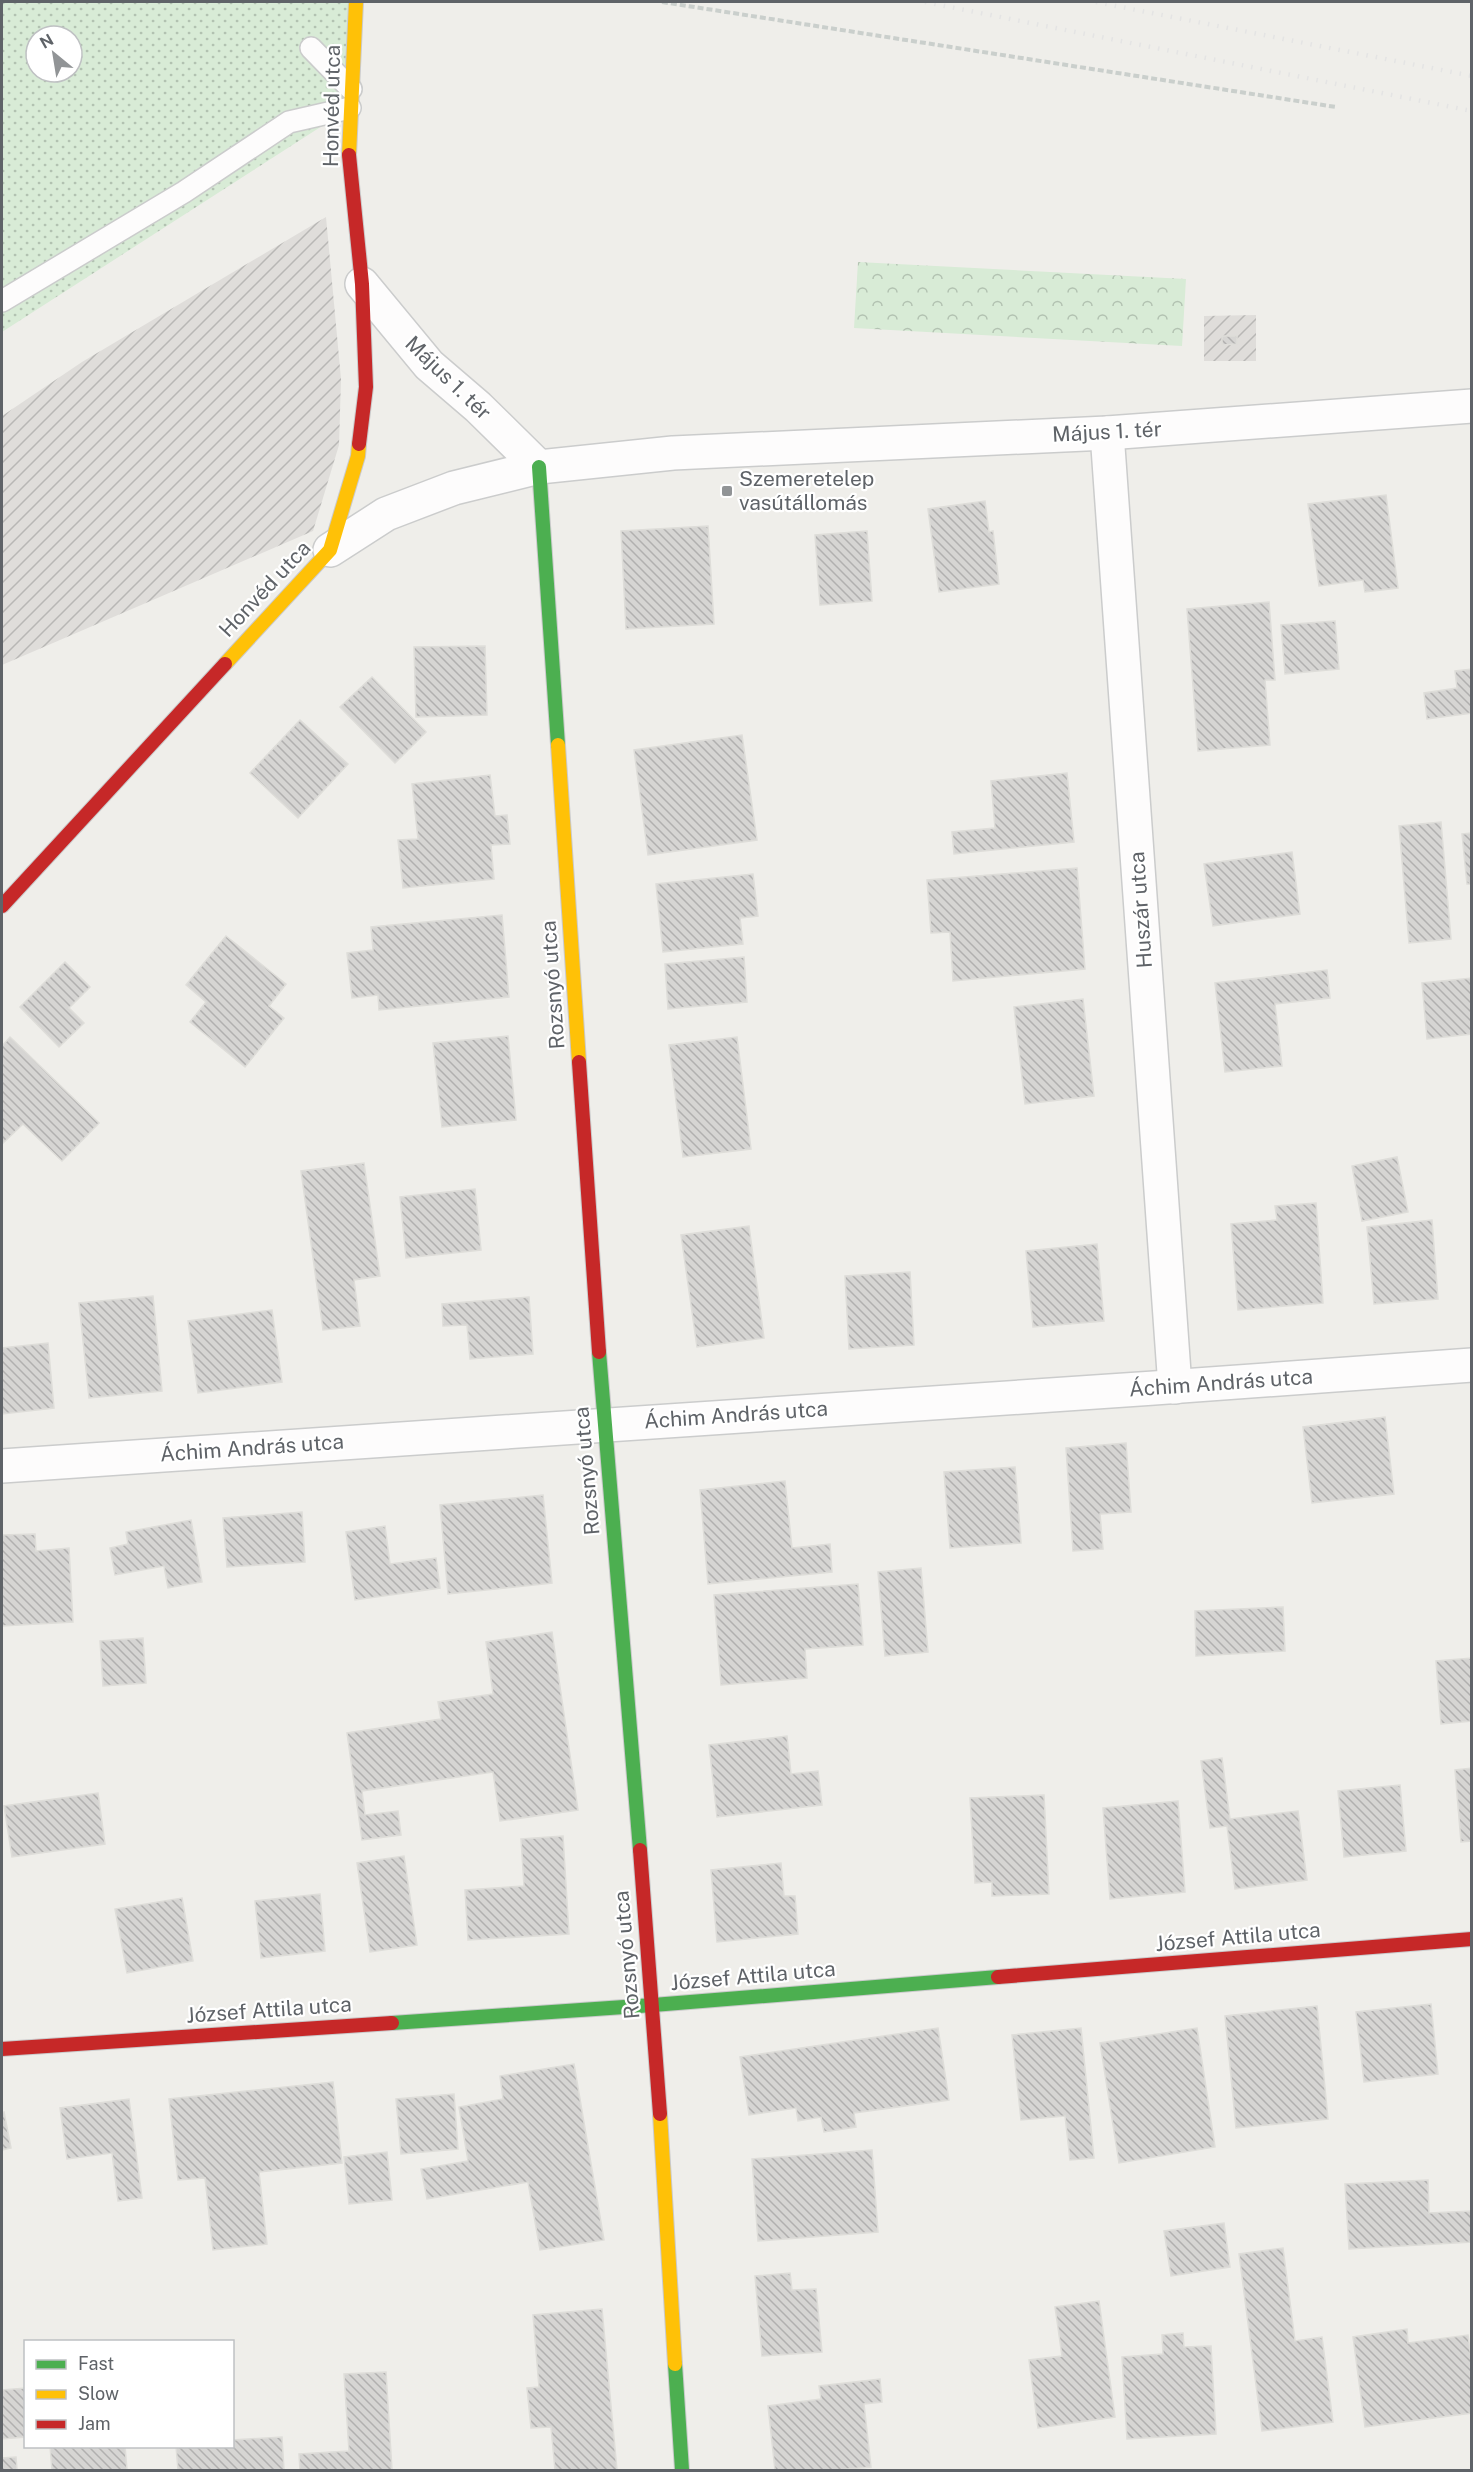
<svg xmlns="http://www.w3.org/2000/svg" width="1473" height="2472" viewBox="0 0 1473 2472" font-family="'Public Sans',sans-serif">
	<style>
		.industrial { fill: url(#industrial-furrows) }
		.grass { fill: url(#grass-dots); fill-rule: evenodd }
		.park { fill: url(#park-crowns) }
		.building { fill: url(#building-back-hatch); stroke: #deddd9; stroke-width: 1.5 }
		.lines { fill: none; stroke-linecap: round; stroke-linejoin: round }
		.lane-casing { stroke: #cbcccc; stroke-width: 24 }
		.street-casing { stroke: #cbcccc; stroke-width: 36 }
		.fast-casing { stroke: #cacacb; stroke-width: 16 }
		.slow-casing { stroke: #cacacb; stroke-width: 16 }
		.jam-casing { stroke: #cacacb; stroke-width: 16 }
		.path { stroke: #cacfcc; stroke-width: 4; stroke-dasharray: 6 3; stroke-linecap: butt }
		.lane { stroke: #fdfcfc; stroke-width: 21 }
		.street { stroke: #fdfcfc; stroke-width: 33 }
		.fast { stroke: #4caf50; stroke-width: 14 }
		.slow { stroke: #ffc107; stroke-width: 14 }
		.jam { stroke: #c62828; stroke-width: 14 }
		.rail { stroke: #e4e4e4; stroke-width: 4.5; stroke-dasharray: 1.5 8; stroke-linecap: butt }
		.poi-dot { fill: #919496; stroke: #fff; stroke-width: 2 }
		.labels { text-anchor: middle; stroke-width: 4.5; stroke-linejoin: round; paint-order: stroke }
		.street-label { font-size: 21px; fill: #5f6368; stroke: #fff }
		.poi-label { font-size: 21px; fill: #5f6368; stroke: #fff; text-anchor: start }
	</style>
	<defs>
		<pattern id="industrial-furrows" width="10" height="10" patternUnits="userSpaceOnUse" patternTransform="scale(1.5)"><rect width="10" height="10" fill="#dfddda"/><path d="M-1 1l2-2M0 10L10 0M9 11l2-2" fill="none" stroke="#b8b7b5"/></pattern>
		<pattern id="grass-dots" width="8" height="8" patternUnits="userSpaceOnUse" patternTransform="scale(1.5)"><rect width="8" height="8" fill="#d8ebd6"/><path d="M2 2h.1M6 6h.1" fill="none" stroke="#b2c2b1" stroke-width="1.8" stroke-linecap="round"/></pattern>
		<pattern id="park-crowns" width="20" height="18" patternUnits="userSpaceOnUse" patternTransform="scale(1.5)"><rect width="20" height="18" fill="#d8ebd6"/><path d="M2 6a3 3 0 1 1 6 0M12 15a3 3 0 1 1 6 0" fill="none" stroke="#b2c2b1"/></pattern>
		<pattern id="building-back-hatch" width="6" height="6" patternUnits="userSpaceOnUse" patternTransform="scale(1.5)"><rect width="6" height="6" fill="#d6d5d3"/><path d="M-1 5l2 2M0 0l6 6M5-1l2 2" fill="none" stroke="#b1b0af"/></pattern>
	</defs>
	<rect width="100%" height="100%" fill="#efeeea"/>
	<g class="industrial">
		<path d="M326 217 341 379 339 445 313 531 2 665V416L82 362Z"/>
		<path d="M1256 315V361H1204V316Z"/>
	</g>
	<path class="grass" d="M2 2H357L350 108 2 332ZM36 36H72V72H36Z"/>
	<path class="park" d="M858 262 1186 279 1182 346 854 328Z"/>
	<g class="building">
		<path d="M1222 336H1237V344L1222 345Z"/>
		<path d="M1386 495 1398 588 1365 592 1363 580 1319 586 1308 504Z"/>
		<path d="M985 501 989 532 993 531 999 584 939 592 928 509Z"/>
		<path d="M708 526 714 624 626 629 621 531Z"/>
		<path d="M867 531 872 601 820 605 815 535Z"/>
		<path d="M1269 602 1275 680H1265L1270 745 1198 751 1187 609Z"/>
		<path d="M1335 621 1339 669 1285 674 1281 625Z"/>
		<path d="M485 646 487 715 416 717 414 647Z"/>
		<path d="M1472 669V713L1427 719 1424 693 1457 688 1455 671Z"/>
		<path d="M372 677 426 732 395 763 340 707Z"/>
		<path d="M300 720 348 764 298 818 250 773Z"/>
		<path d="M742 735 757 840 648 855 634 750Z"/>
		<path d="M1067 773 1074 842 954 854 952 832 995 828 991 781Z"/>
		<path d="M490 775 495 816 507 815 510 844 491 845 494 879 403 888 398 840 418 839 412 784Z"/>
		<path d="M1441 822 1451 939 1409 943 1399 826Z"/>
		<path d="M1472 833V884H1467L1462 834Z"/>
		<path d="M1292 852 1300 914 1213 926 1204 864Z"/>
		<path d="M1077 868 1085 969 953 981 950 932 931 933 927 880Z"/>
		<path d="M753 874 758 916 740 918 743 944 663 952 656 884Z"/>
		<path d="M502 915 509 997 379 1010 378 995 352 998 347 953 373 950 371 927Z"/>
		<path d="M226 936 286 984 269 1006 284 1018 245 1067 190 1022 206 1002 186 985Z"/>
		<path d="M744 957 747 1002 668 1009 665 964Z"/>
		<path d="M65 962 90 987 69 1008 84 1023 59 1047 20 1007Z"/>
		<path d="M1327 970 1330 998 1275 1004 1282 1066 1225 1072 1215 983Z"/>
		<path d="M1472 978V1034L1427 1039 1422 983Z"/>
		<path d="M1083 999 1094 1096 1025 1104 1014 1007Z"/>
		<path d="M508 1036 516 1120 442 1127 433 1043Z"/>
		<path d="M10 1037 99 1123 62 1161 23 1124 2 1144V1046Z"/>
		<path d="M737 1037 751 1149 683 1157 669 1045Z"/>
		<path d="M1397 1157 1408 1212 1362 1221 1352 1166Z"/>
		<path d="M364 1163 380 1276 354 1280 360 1326 323 1330 301 1171Z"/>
		<path d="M475 1189 481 1250 406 1258 400 1197Z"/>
		<path d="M1316 1203 1323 1303 1238 1310 1231 1224 1277 1220 1275 1206Z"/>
		<path d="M1432 1220 1438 1299 1374 1304 1367 1227Z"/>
		<path d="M749 1226 764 1338 697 1347 681 1235Z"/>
		<path d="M1097 1244 1104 1321 1033 1327 1026 1251Z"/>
		<path d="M910 1272 914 1345 849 1349 845 1276Z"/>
		<path d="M153 1296 162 1391 89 1398 79 1303Z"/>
		<path d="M529 1297 533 1354 470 1359 467 1325 443 1326 442 1304Z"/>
		<path d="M272 1310 282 1382 198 1393 188 1321Z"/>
		<path d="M48 1343 54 1408 2 1414V1348Z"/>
		<path d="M1385 1417 1394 1494 1312 1503 1303 1427Z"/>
		<path d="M1126 1443 1131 1512 1100 1514 1103 1549 1073 1551 1066 1448Z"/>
		<path d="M1015 1467 1021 1543 950 1548 944 1472Z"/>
		<path d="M785 1481 792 1548 830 1544 832 1572 708 1584 700 1490Z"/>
		<path d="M543 1495 552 1583 448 1594 440 1505Z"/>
		<path d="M302 1512 305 1562 227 1567 223 1518Z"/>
		<path d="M191 1520 202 1582 168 1588 164 1566 115 1575 110 1548 128 1544 126 1532Z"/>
		<path d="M385 1526 390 1564 436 1558 440 1588 355 1600 346 1532Z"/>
		<path d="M35 1534 36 1551 69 1548 73 1622 2 1626V1535Z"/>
		<path d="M921 1568 928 1652 885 1656 878 1572Z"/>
		<path d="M858 1584 863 1645 805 1649 807 1678 721 1685 714 1595Z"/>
		<path d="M1283 1607 1285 1651 1196 1656 1195 1611Z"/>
		<path d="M552 1632 578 1810 500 1821 493 1772 362 1791 365 1815 398 1811 401 1835 362 1840 347 1733 441 1719 438 1702 493 1694 486 1642Z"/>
		<path d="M143 1638 146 1683 103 1686 100 1641Z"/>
		<path d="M1472 1658V1721L1441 1724 1436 1661Z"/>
		<path d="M787 1736 791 1774 818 1771 822 1805 717 1817 709 1745Z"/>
		<path d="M1222 1758 1230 1819 1298 1811 1307 1880 1235 1889 1227 1826 1210 1828 1201 1761Z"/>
		<path d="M1472 1768V1841L1461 1842 1455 1770Z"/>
		<path d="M1400 1785 1406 1851 1344 1857 1338 1791Z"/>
		<path d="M98 1793 105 1844 12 1857 4 1806Z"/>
		<path d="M1044 1795 1049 1894 992 1896V1882L975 1883 970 1798Z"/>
		<path d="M1178 1801 1185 1892 1110 1899 1103 1808Z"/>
		<path d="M563 1836 569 1934 468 1940 465 1890 524 1886 521 1839Z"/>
		<path d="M404 1856 417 1945 370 1952 357 1863Z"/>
		<path d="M781 1863 784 1896H795L798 1934 717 1942 711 1870Z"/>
		<path d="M320 1894 325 1951 261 1958 255 1901Z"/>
		<path d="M182 1898 193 1961 127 1973 115 1909Z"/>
		<path d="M1431 2004 1438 2074 1364 2082 1356 2012Z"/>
		<path d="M1317 2006 1328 2119 1236 2128 1225 2016Z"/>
		<path d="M938 2028 949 2100 854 2113 856 2127 824 2132 821 2117 798 2121 796 2108 749 2115 740 2057Z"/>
		<path d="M1081 2028 1094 2158 1070 2160 1065 2116 1021 2120 1012 2035Z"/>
		<path d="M1197 2028 1215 2147 1119 2163 1100 2043Z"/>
		<path d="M574 2064 604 2240 540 2250 528 2182 427 2199 421 2169 468 2161 459 2107 503 2099 500 2076Z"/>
		<path d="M333 2082 342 2163 259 2172 267 2244 213 2250 205 2178 178 2180 169 2099Z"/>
		<path d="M454 2094 458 2149 401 2154 396 2099Z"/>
		<path d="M129 2099 142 2198 118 2201 112 2153 67 2159 60 2108Z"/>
		<path d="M4 2112 11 2148 2 2150V2113Z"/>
		<path d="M872 2150 878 2232 758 2241 752 2159Z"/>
		<path d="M387 2152 392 2200 349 2204 344 2157Z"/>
		<path d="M1428 2180 1429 2213 1472 2211V2242L1349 2249 1345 2184Z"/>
		<path d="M1224 2223 1230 2267 1171 2276 1164 2231Z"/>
		<path d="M1283 2248 1295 2341 1322 2337 1333 2422 1262 2431 1239 2254Z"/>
		<path d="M790 2273 792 2290 816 2289 822 2352 762 2356 755 2276Z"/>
		<path d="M1099 2301 1115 2417 1038 2428 1029 2360 1062 2356 1055 2307Z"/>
		<path d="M602 2309 617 2470H555L551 2427 531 2428 527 2388 539 2387 533 2315Z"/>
		<path d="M1407 2329 1408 2343 1468 2335 1472 2365V2413L1365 2427 1353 2337Z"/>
		<path d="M1183 2333 1184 2347 1211 2346 1216 2434 1127 2439 1122 2357 1163 2354 1162 2335Z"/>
		<path d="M386 2372 392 2470H300L299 2454 349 2451 344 2374Z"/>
		<path d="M880 2379 882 2402 864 2404 871 2467 836 2470H775L768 2406 821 2399 819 2386Z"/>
		<path d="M26 2388V2437L2 2439V2390Z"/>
		<path d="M282 2437 284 2470H178L176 2446H232V2440Z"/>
		<path d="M50 2446H125L127 2470H52Z"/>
		<path d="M16 2457 17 2470H2V2458Z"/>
	</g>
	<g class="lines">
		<defs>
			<g id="lane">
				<path d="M311 48 351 89"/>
				<path d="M2 301 184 192 289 122 350 108"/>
			</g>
			<g id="street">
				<path d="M362 284 429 365 478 407 539 467"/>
				<path d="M1107 433 1175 1387"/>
				<path d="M330 550 386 514 454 488 539 467 673 453 1107 433 1472 406"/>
				<path d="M2 1466C491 1431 982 1402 1472 1365"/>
			</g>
			<g id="fast">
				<path d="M539 467 558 745"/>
				<path d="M599 1352 640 1850"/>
				<path d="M392 2023 653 2005 998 1977"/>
				<path d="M675 2364 682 2470"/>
			</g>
			<g id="slow">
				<path d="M349 155 356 2"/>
				<path d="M225 664 330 550 358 456 359 444"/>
				<path d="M558 745 579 1062"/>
				<path d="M660 2114 675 2364"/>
			</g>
			<g id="jam">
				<path d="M349 155 362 284 366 387 359 444"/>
				<path d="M2 906 225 664"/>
				<path d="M579 1062 599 1352"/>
				<path d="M640 1850 660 2114"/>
				<path d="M998 1977 1472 1939"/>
				<path d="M2 2049 392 2023"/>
			</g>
		</defs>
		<use href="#lane" class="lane-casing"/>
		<use href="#street" class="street-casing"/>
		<use href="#fast" class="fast-casing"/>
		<use href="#slow" class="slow-casing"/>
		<use href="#jam" class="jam-casing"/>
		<path class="path" d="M662 2 1336 107"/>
		<use href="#lane" class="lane"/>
		<use href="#street" class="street"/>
		<use href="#fast" class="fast"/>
		<use href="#slow" class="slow"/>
		<use href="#jam" class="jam"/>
		<g class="rail">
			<path d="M925 2 1472 111"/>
			<path d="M1096 2 1472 76"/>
		</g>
	</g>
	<rect class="poi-dot" x="721" y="485" width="12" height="12" rx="3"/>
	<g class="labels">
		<g class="street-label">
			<text transform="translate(332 106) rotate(-89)" y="7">Honvéd utca</text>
			<text transform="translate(448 378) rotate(44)" y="7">Május 1. tér</text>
			<text transform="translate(1107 432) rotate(-3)" y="7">Május 1. tér</text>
			<text transform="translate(265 589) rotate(-47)" y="7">Honvéd utca</text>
			<text transform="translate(1141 910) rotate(-94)" y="7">Huszár utca</text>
			<text transform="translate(553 985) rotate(-94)" y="7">Rozsnyó utca</text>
			<text transform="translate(1221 1383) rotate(-4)" y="7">Áchim András utca</text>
			<text transform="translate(736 1415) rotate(-4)" y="7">Áchim András utca</text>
			<text transform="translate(252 1448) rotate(-4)" y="7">Áchim András utca</text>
			<text transform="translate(587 1471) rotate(-95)" y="7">Rozsnyó utca</text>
			<text transform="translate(1238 1937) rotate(-5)" y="7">József Attila utca</text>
			<text transform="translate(627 1955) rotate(-95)" y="7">Rozsnyó utca</text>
			<text transform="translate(753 1976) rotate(-5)" y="7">József Attila utca</text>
			<text transform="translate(269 2010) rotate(-4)" y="7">József Attila utca</text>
		</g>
		<g class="poi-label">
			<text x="739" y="486">Szemeretelep<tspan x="739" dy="24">vasútállomás</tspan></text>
		</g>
	</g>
	<rect width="1473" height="2472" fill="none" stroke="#5f6368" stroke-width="6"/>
	<rect x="24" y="2340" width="210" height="108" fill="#ffffff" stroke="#bfc1c3" stroke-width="1.5"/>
	<rect x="36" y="2360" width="30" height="9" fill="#4caf50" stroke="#bfc1c3" stroke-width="1.5"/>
	<text x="78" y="2370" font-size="18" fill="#5f6368">Fast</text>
	<rect x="36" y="2390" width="30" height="9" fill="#ffc107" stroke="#bfc1c3" stroke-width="1.5"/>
	<text x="78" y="2400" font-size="18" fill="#5f6368">Slow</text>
	<rect x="36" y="2420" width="30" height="9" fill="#c62828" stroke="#bfc1c3" stroke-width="1.5"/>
	<text x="78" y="2430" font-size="18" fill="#5f6368">Jam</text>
	<g transform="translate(54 54) rotate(330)"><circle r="28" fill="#ffffff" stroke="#bfc1c3" stroke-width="1.5"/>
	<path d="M0-4.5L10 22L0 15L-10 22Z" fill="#919496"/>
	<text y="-9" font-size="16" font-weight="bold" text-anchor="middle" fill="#5f6368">N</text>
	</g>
</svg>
